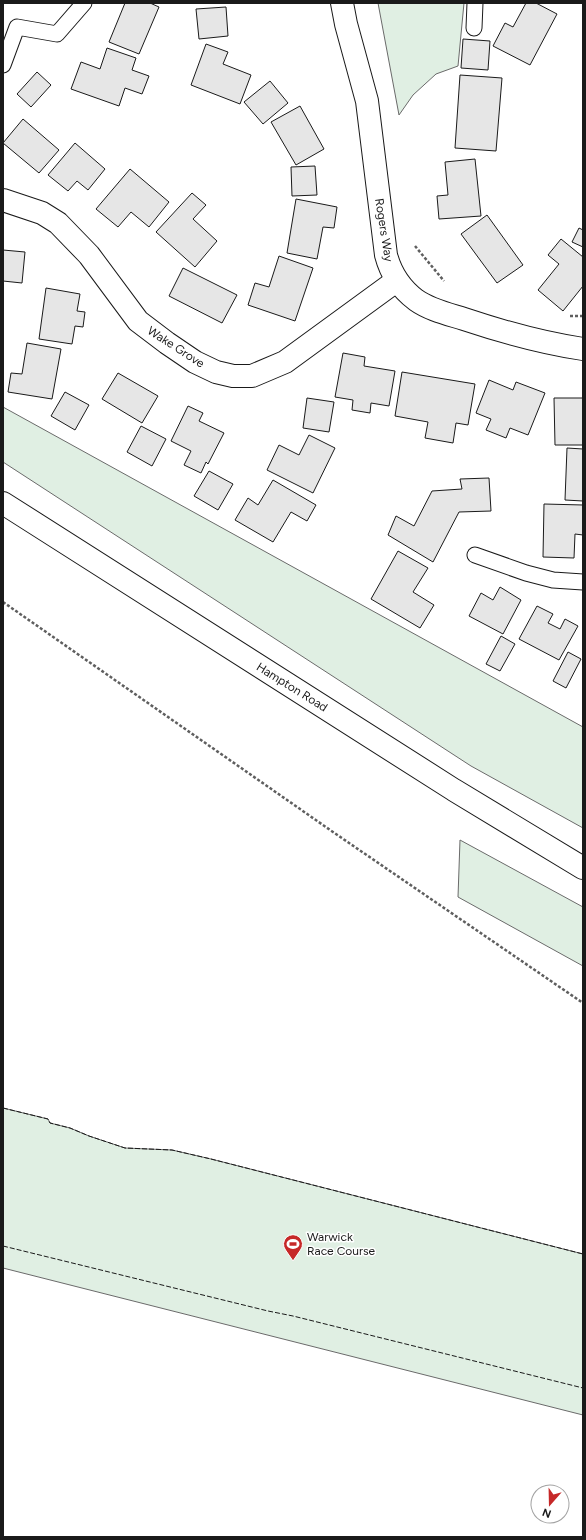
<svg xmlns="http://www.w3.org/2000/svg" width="586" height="1540" viewBox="0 0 586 1540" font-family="Figtree,sans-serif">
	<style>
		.green { fill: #e0efe3; stroke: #6a6a6a }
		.building { fill: #e6e6e6; stroke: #1a1a1a }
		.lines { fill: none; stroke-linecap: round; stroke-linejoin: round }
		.service-casing { stroke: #1a1a1a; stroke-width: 17 }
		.minor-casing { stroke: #1a1a1a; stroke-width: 24 }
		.primary-casing { stroke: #1a1a1a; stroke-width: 24 }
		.path { stroke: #5f5f5f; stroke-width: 2.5; stroke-dasharray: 3 2; stroke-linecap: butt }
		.service { stroke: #fff; stroke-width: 15 }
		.minor { stroke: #fff; stroke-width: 22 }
		.primary { stroke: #fff; stroke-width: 22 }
		.fence { stroke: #1a1a1a; stroke-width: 1; stroke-dasharray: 5 2; stroke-linecap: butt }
		.labels { text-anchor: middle; stroke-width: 3; stroke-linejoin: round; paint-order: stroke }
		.street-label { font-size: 12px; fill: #1a1a1a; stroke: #fff }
		.poi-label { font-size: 12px; fill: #1a1a1a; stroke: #fff; text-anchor: start }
	</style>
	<rect width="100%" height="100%" fill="#fff"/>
	<g class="green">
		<path d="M378 3H464L458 66 436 74 413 95 399 115Z"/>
		<path d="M3 407 583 727V828L471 766 3 462Z"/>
		<path d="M460 840 583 907V966L458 897Z"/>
		<path d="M3 1108 48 1119 50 1123 70 1128 89 1136 125 1148 172 1150 211 1159 583 1254V1415L3 1268Z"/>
	</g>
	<g class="building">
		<path d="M125 3H150L159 7 139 54 109 42Z"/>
		<path d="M526 3H536L557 14 530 65 493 46 505 23 513 27Z"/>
		<path d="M226 7 228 36 199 39 196 9Z"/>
		<path d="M463 39 490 41 488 70 461 68Z"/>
		<path d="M206 44 228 52 223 64 251 75 240 104 191 85Z"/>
		<path d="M107 48 136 58 132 70 149 76 142 94 125 88 119 106 71 89 81 62 100 69Z"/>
		<path d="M37 72 51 85 31 107 17 94Z"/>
		<path d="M460 75 502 78 496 151 455 148Z"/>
		<path d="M270 81 288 103 263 124 244 102Z"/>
		<path d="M300 106 324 149 296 165 271 122Z"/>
		<path d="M23 119 59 150 39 173 3 143Z"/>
		<path d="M75 143 105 169 88 190 77 181 68 191 48 175Z"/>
		<path d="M475 159 481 216 439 219 437 196 448 195 445 162Z"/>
		<path d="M315 166 317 195 292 196 291 167Z"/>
		<path d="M130 169 169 202 149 227 131 212 118 227 96 209Z"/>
		<path d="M192 193 206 205 193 219 217 241 195 267 156 232Z"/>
		<path d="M296 199 337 207 334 228 323 227 317 259 287 253Z"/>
		<path d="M487 215 523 265 497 283 461 234Z"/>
		<path d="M579 228 583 230V247L572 242Z"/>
		<path d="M561 239 583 257V286L563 311 538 290 559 264 548 255Z"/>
		<path d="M3 250 25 252 22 283 3 281Z"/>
		<path d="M279 256 313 268 295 321 248 305 255 283 269 287Z"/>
		<path d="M183 268 237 295 222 323 169 296Z"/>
		<path d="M46 288 80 294 77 311 85 312 83 327 75 326 72 344 39 339Z"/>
		<path d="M27 343 61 349 52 399 8 392 11 373 22 374Z"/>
		<path d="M343 353 365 357 364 366 395 371 389 406 371 403 370 413 352 410 353 400 335 397Z"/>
		<path d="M402 372 475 384 468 425 456 423 453 443 425 438 428 422 395 416Z"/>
		<path d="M118 373 158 396 142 423 102 399Z"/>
		<path d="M489 380 513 390 516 382 545 393 528 435 510 428 506 438 486 430 491 419 476 413Z"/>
		<path d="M65 392 89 405 75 430 51 416Z"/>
		<path d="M307 398 334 402 329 432 303 428Z"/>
		<path d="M554 398H583V445H555Z"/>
		<path d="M188 406 203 413 199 421 224 433 208 464 206 462 201 473 184 465 191 451 171 441Z"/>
		<path d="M141 426 166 439 152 466 127 452Z"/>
		<path d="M309 435 335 448 313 493 267 470 279 445 299 455Z"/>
		<path d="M567 448 583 449V501L565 500Z"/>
		<path d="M209 471 233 484 218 510 194 496Z"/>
		<path d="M489 478 491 511 459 512 433 562 388 535 396 516 414 526 432 491 462 489 460 479Z"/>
		<path d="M273 480 316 505 307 521 291 512 273 542 235 520 248 498 258 505Z"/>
		<path d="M544 504 583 505V535L575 534 574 558 543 557Z"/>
		<path d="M398 551 428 568 413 592 434 605 420 628 371 599Z"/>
		<path d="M500 587 521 600 503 634 469 616 481 593 493 600Z"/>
		<path d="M537 606 553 614 548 623 560 629 565 619 578 626 559 660 519 639Z"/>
		<path d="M501 636 515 644 500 671 486 664Z"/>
		<path d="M568 652 581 659 566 688 553 681Z"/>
	</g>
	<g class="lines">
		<defs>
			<g id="service">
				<path d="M474 28 475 3"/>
				<path d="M3 65 17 27 57 34 84 3"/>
				<path d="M475 555 526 573 553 580 583 582"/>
			</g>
			<g id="minor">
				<path d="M342 3 346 24 367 101 386 255C391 274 400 288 416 300 430 310 448 314 464 319 503 332 542 343 583 349"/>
				<path d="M3 200 42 213 58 223 89 255 138 321 167 343 195 362 216 372 233 376H252L285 362 396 281"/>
			</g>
			<path id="primary" d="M3 503 454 790 583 868"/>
		</defs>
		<use href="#service" class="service-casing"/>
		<use href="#minor" class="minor-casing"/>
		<use href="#primary" class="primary-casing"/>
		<g class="path">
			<path d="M415 246 444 281"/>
			<path d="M570 316H583"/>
			<path d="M3 602 333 832 583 1003"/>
		</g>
		<use href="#service" class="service"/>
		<use href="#minor" class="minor"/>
		<use href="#primary" class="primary"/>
		<g class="fence">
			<path d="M3 1108 48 1119 50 1123 70 1128 89 1136 125 1148 172 1150 211 1159 583 1254"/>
			<path d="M3 1246 268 1311 293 1316 583 1388"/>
		</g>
	</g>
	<defs>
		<symbol id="stadium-pin" viewBox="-11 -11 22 30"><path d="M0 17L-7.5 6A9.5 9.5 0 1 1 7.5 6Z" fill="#c62828" stroke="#fff"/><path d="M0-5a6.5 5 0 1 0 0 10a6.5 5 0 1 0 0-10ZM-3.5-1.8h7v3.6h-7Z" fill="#fff"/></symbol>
	</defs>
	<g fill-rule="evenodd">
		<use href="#stadium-pin" x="282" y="1233" width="22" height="30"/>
	</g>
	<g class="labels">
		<g class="street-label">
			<text transform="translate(384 230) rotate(81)" y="4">Rogers Way</text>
			<text transform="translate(176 347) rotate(33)" y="4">Wake Grove</text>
			<text transform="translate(292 687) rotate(32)" y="4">Hampton Road</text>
		</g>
		<g class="poi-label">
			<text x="307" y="1241">Warwick<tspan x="307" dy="14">Race Course</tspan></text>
		</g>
	</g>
	<rect width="586" height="1540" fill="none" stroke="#1a1a1a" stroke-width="8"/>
	<g transform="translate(550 1504) rotate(200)"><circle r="19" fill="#ffffff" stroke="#a3a3a3"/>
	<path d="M0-3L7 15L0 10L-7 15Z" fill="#c62828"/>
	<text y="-6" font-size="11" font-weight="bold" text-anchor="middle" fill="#1a1a1a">N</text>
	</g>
</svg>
